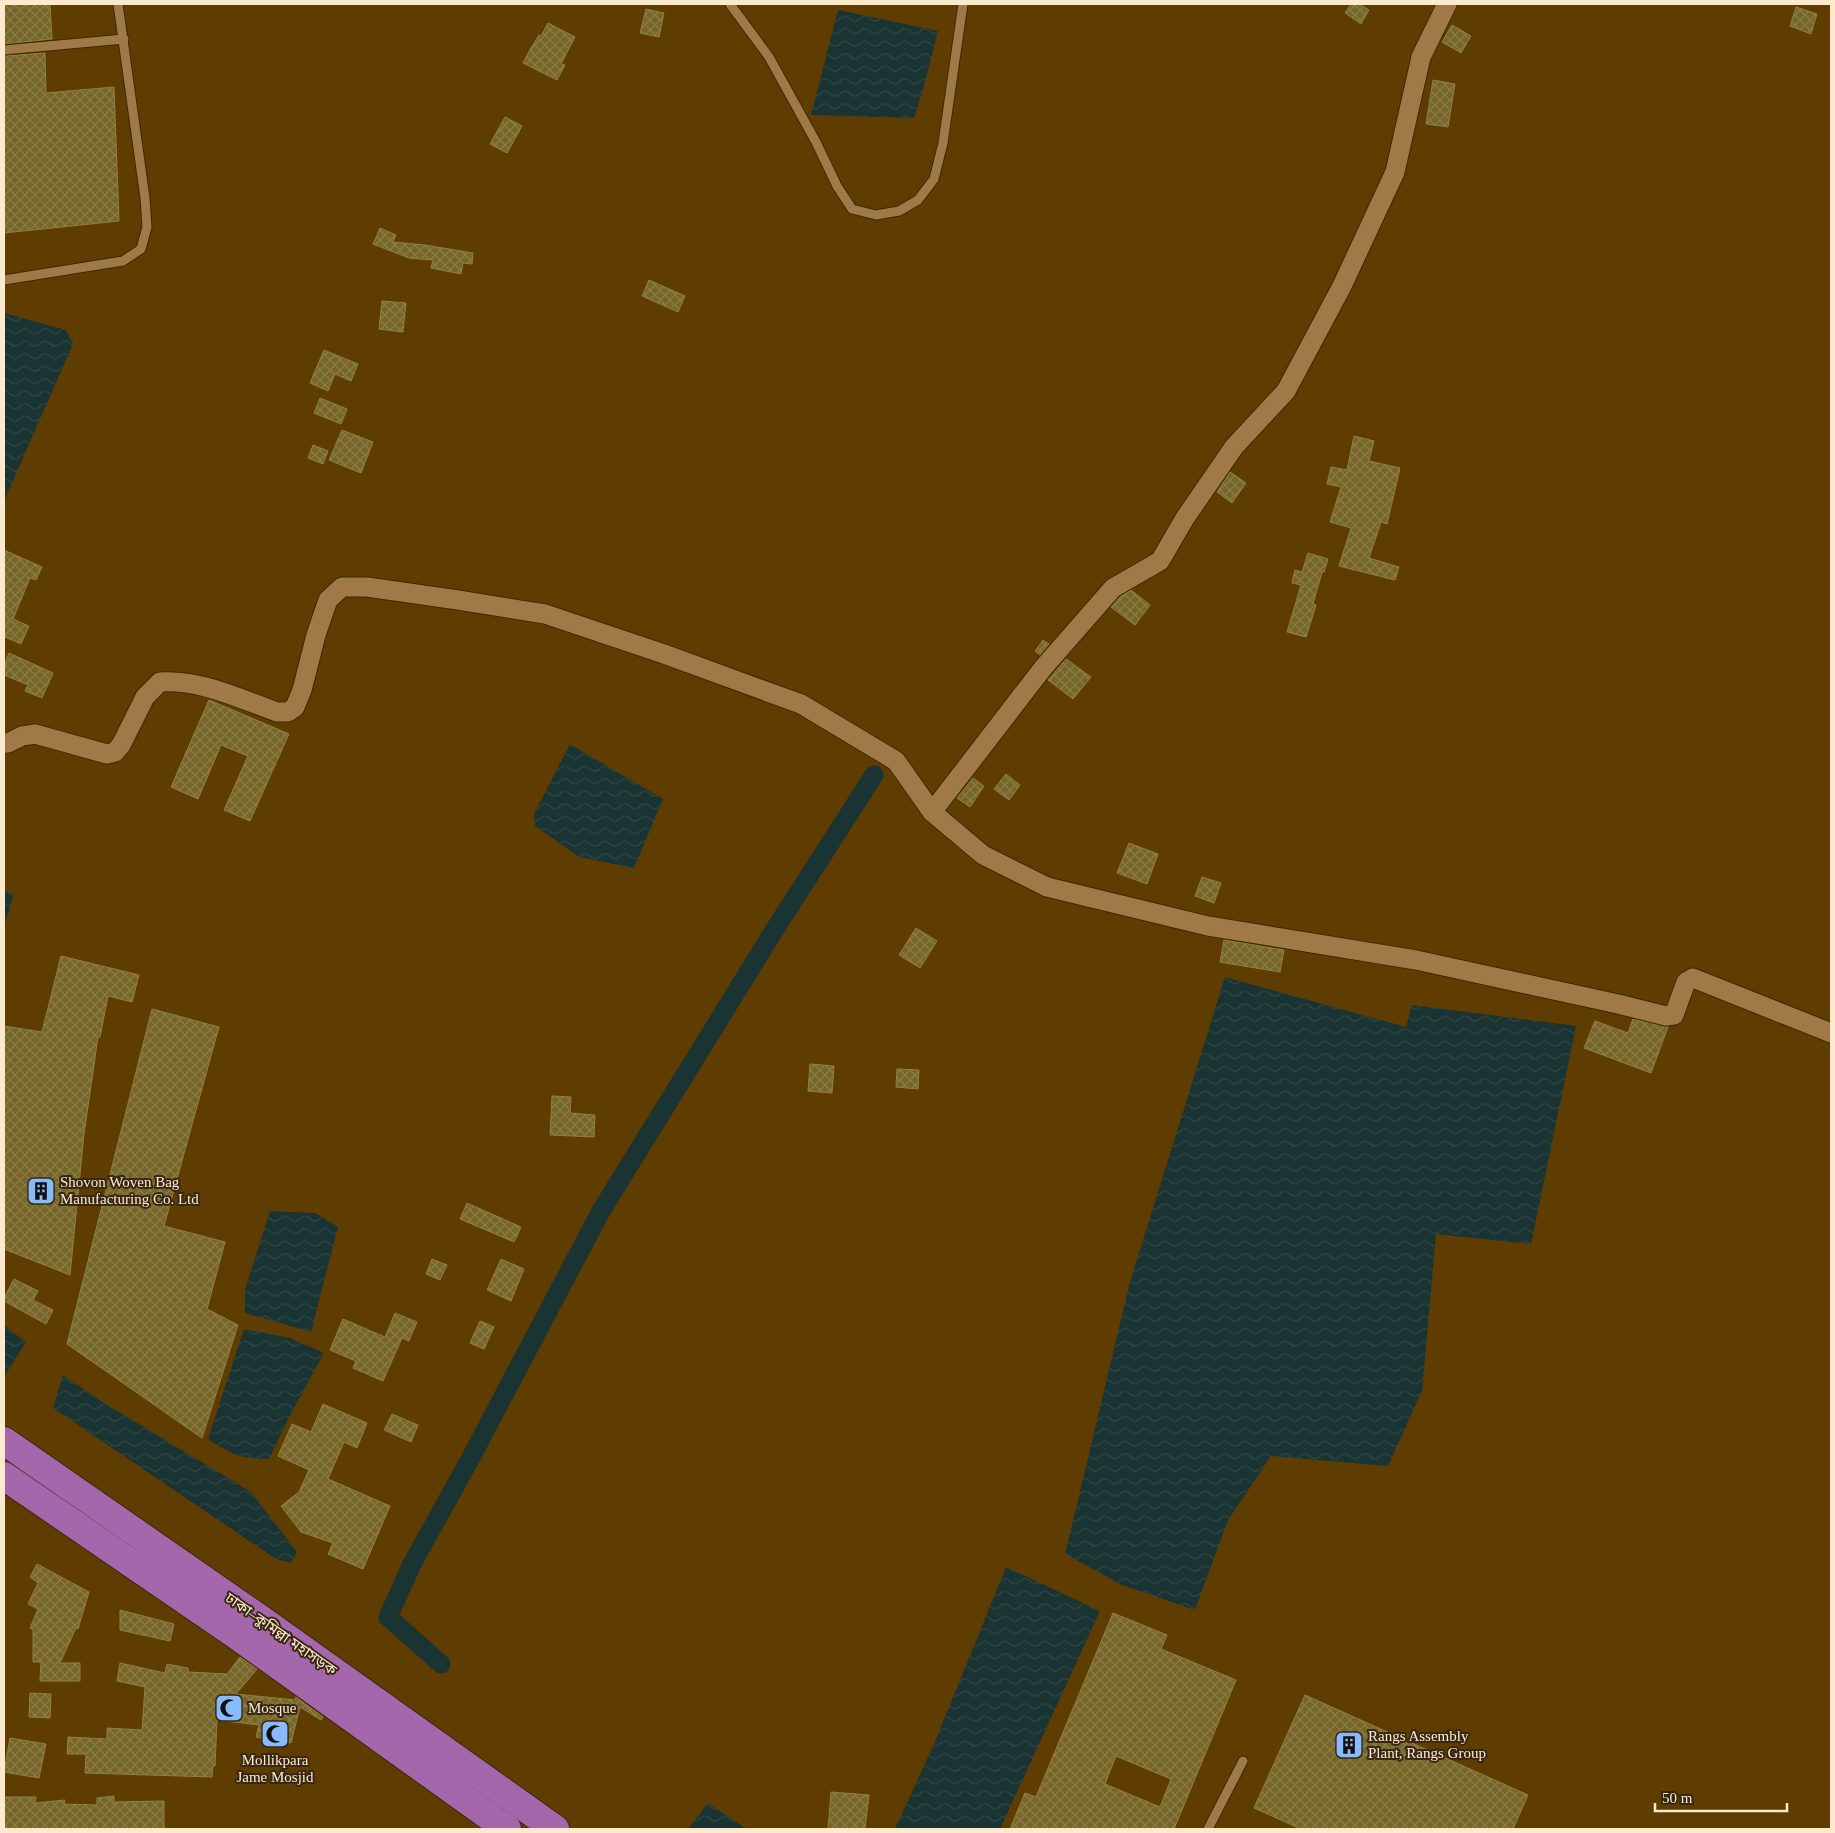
<svg xmlns="http://www.w3.org/2000/svg" width="1835" height="1833" viewBox="0 0 1835 1833" font-family="'Times New Roman','Noto Sans Bengali',serif">
	<style>
		.water { fill: url(#water-waves) }
		.lines { fill: none; stroke-linecap: round; stroke-linejoin: round }
		.canal { stroke: #1a3333; stroke-width: 19 }
		.building { fill: url(#building-cross-hatch); stroke: #908043; fill-rule: evenodd }
		.service-casing { stroke: #3a280c; stroke-width: 11 }
		.minor-casing { stroke: #3a280c; stroke-width: 21 }
		.trunk-casing { stroke: #3a280c; stroke-width: 30 }
		.service { stroke: #9f7a46; stroke-width: 9 }
		.minor { stroke: #9f7a46; stroke-width: 19 }
		.trunk { stroke: #a467ab; stroke-width: 28 }
		.labels { text-anchor: middle; stroke-width: 4; stroke-linejoin: round; paint-order: stroke }
		.poi-label { font-size: 15px; fill: #fde9ce; stroke: #382813; text-anchor: start }
		.street-label { font-size: 15px; fill: #fde9ce; stroke: #382813 }
	</style>
	<defs>
		<pattern id="water-waves" width="16" height="10" patternUnits="userSpaceOnUse" patternTransform="scale(1.25)"><rect width="16" height="10" fill="#1a3333"/><path d="M0 5q4-4 8 0t8 0" fill="none" stroke="#314746"/></pattern>
		<pattern id="building-cross-hatch" width="8" height="8" patternUnits="userSpaceOnUse" patternTransform="scale(1.25)"><rect width="8" height="8" fill="#766628"/><path d="M0 0l8 8M0 8l8-8" fill="none" stroke="#8a7c46"/></pattern>
	</defs>
	<rect width="100%" height="100%" fill="#5f3d00"/>
	<g class="water">
		<path d="M838 10 938 31 924 86 914 118 811 115Z"/>
		<path d="M4 313 66 330 73 344 5 499Z"/>
		<path d="M570 744 663 799 634 868 579 857 535 826 534 814Z"/>
		<path d="M4 891 14 894 4 926Z"/>
		<path d="M1225 977 1406 1027 1412 1005 1576 1026 1531 1244 1436 1234 1422 1391 1388 1466 1271 1456 1228 1520 1195 1610 1122 1585 1065 1554 1130 1282Z"/>
		<path d="M270 1211 315 1213 338 1227 311 1332 245 1313V1289Z"/>
		<path d="M4 1325 26 1342 4 1377Z"/>
		<path d="M244 1329 290 1338 324 1353 288 1419 269 1459C244 1460 229 1454 208 1439Z"/>
		<path d="M63 1375 101 1401 251 1492 297 1552 291 1563 276 1559 53 1408Z"/>
		<path d="M1006 1567 1100 1611 1000 1829H895L934 1744Z"/>
		<path d="M708 1803 747 1829H688Z"/>
	</g>
	<g class="lines">
		<path class="canal" d="M441 1664 388 1617 412 1564 468 1463 601 1211 775 929 874 775"/>
	</g>
	<g class="building">
		<path d="M4 4H50L52 39 4 44Z"/>
		<path d="M1351 4H1359L1369 10 1361 24 1345 13Z"/>
		<path d="M1796 7 1817 14 1811 34 1790 26Z"/>
		<path d="M646 9 664 13 659 37 640 33Z"/>
		<path d="M548 23 575 37 561 64 565 65 557 80 523 63 531 48 539 35 541 36Z"/>
		<path d="M1452 25 1471 36 1461 53 1442 42Z"/>
		<path d="M45 53 46 93 114 87 119 221 4 233V56Z"/>
		<path d="M1433 80 1455 84 1448 127 1426 124Z"/>
		<path d="M505 117 522 126 507 153 490 144Z"/>
		<path d="M380 228 396 235 393 242 425 245 473 253 472 264 463 263 461 274 431 268 433 260 409 258 373 244Z"/>
		<path d="M649 280 685 296 678 312 642 296Z"/>
		<path d="M382 301 406 303 403 332 379 329Z"/>
		<path d="M324 350 358 364 351 381 335 374 328 391 310 383Z"/>
		<path d="M320 398 347 409 341 424 314 413Z"/>
		<path d="M342 430 373 442 361 473 329 460Z"/>
		<path d="M1354 436 1374 441 1369 461 1400 468 1387 524 1381 522 1369 558 1399 567 1395 580 1339 566 1351 528 1330 522 1341 487 1327 484 1331 467 1347 470Z"/>
		<path d="M313 445 328 451 323 464 308 458Z"/>
		<path d="M1230 472 1246 483 1232 503 1217 492Z"/>
		<path d="M4 550 42 567 36 580 30 578 13 619 29 626 21 644 5 637 4 640Z"/>
		<path d="M1308 553 1328 559 1324 572H1322L1313 604 1316 605 1306 637 1287 632 1301 585 1292 583 1295 570 1302 572Z"/>
		<path d="M1131 590 1150 605 1135 625 1111 607 1120 597Z"/>
		<path d="M1043 640 1049 644 1040 655 1035 651Z"/>
		<path d="M9 653 53 673 42 698 25 691 28 685 4 675V665Z"/>
		<path d="M1066 659 1091 677 1073 699 1048 680Z"/>
		<path d="M209 700 289 734 250 821 224 810 248 756 221 745 198 799 171 787Z"/>
		<path d="M1006 774 1020 785 1009 800 994 789Z"/>
		<path d="M973 778 984 786 970 807 957 798Z"/>
		<path d="M1129 843 1158 854 1147 884 1117 873Z"/>
		<path d="M1202 877 1221 883 1214 903 1195 896Z"/>
		<path d="M916 928 937 941 920 968 899 955Z"/>
		<path d="M1224 940 1284 950 1280 972 1220 962Z"/>
		<path d="M61 956 139 975 132 1002 108 996 100 1037H98L84 1134 70 1275 4 1249V1026L42 1032Z"/>
		<path d="M152 1009 219 1027 164 1226 225 1242 207 1309 238 1325 202 1438 67 1344Z"/>
		<path d="M1633 1019 1668 1027 1651 1073 1584 1048 1595 1021 1628 1033Z"/>
		<path d="M810 1064 834 1066 832 1093 808 1091Z"/>
		<path d="M897 1069 919 1070 918 1089 896 1087Z"/>
		<path d="M552 1096 571 1097 570 1113 595 1115 594 1137 550 1135Z"/>
		<path d="M467 1203 521 1227 514 1242 460 1219Z"/>
		<path d="M432 1259 447 1265 440 1280 426 1274Z"/>
		<path d="M501 1259 524 1269 511 1301 487 1290Z"/>
		<path d="M14 1279 38 1291 33 1300 53 1310 46 1324 4 1301V1298Z"/>
		<path d="M395 1313 417 1322 409 1341 402 1338 383 1381 353 1368 356 1361 330 1350 343 1319 385 1337Z"/>
		<path d="M480 1321 494 1327 484 1349 470 1343Z"/>
		<path d="M323 1404 367 1423 357 1448 344 1442 328 1479 390 1506 363 1569 328 1554 333 1543 301 1532 281 1506 299 1492 309 1470 278 1456 292 1424 311 1432Z"/>
		<path d="M392 1414 418 1425 411 1442 384 1430Z"/>
		<path d="M37 1564 89 1592 78 1629 76 1628 60 1663H80V1681H40L41 1662H33V1630L30 1628 38 1609 28 1604 38 1583 30 1577Z"/>
		<path d="M120 1610 174 1624 170 1641 120 1630Z"/>
		<path d="M1113 1613 1167 1635 1161 1649 1236 1680 1174 1829H1010L1025 1793 1036 1797ZM1116 1756 1171 1779 1160 1807 1105 1784Z"/>
		<path d="M240 1657 257 1669 236 1694 295 1700 296 1697 323 1717 321 1720 300 1707 291 1743 256 1737 259 1725 217 1720 215 1766H213L212 1777 85 1773 86 1754H67L68 1737 107 1739V1728L142 1730 145 1687 117 1681 120 1663 165 1673 167 1664 188 1668V1672L227 1674Z"/>
		<path d="M30 1693 51 1694 50 1718 29 1717Z"/>
		<path d="M1305 1695 1528 1795 1513 1829H1301L1254 1808Z"/>
		<path d="M10 1738 46 1744 39 1778 4 1772Z"/>
		<path d="M831 1792 869 1795 865 1829H828Z"/>
		<path d="M114 1796V1802L164 1801V1829H4V1797H36L35 1803 65 1800 64 1804 97 1805V1798Z"/>
	</g>
	<g class="lines">
		<defs>
			<g id="service">
				<path d="M730 4 769 57 816 142 837 186 852 209 876 215 899 211 918 200 934 179 943 143 963 4"/>
				<path d="M4 50 124 39"/>
				<path d="M4 280 123 261 141 249 147 227 145 198 118 4"/>
				<path d="M1208 1829 1243 1761"/>
			</g>
			<g id="minor">
				<path d="M4 743H8L22 736 35 734 107 754 115 752 121 745 145 697 160 682C200 679 240 699 277 712H288L295 707 302 690 316 635 328 600 342 587H367L458 600 545 614 664 654 801 704 896 761 932 812 983 855 1047 887 1208 926 1416 960 1618 1004 1666 1016 1674 1015 1686 982 1693 978 1831 1033"/>
				<path d="M932 812 1043 668 1113 588 1160 561 1185 518 1234 447 1286 391 1342 286 1395 172 1421 57 1447 4"/>
			</g>
			<g id="trunk">
				<path d="M4 1441 266 1623 555 1829"/>
				<path d="M4 1476 236 1635 507 1829"/>
			</g>
		</defs>
		<use href="#service" class="service-casing"/>
		<use href="#minor" class="minor-casing"/>
		<use href="#trunk" class="trunk-casing"/>
		<use href="#service" class="service"/>
		<use href="#minor" class="minor"/>
		<use href="#trunk" class="trunk"/>
	</g>
	<defs>
		<symbol id="building-square" viewBox="-11 -11 22 22"><rect x="-9" y="-9" width="18" height="18" rx="4" fill="#87bbfb" stroke="#382813"/><path d="M-4-6H4V6H1V3H-1V6H-4ZM-2.5-4.3h1.7v1.8h-1.7ZM.8-4.3h1.7v1.8H.8ZM-2.5-1h1.7V.8h-1.7ZM.8-1h1.7V.8H.8Z" fill="#111"/></symbol>
		<symbol id="mosque-square" viewBox="-11 -11 22 22"><rect x="-9" y="-9" width="18" height="18" rx="4" fill="#87bbfb" stroke="#382813"/><path d="M3.5-4.9A6 6 0 1 0 3.5 4.9A5 5 0 1 1 3.5-4.9Z" fill="#111"/></symbol>
	</defs>
	<g fill-rule="evenodd">
		<use href="#building-square" x="25" y="1175" width="32" height="32"/>
		<use href="#mosque-square" x="213" y="1692" width="32" height="32"/>
		<use href="#mosque-square" x="259" y="1718" width="32" height="32"/>
		<use href="#building-square" x="1333" y="1729" width="32" height="32"/>
	</g>
	<g class="labels">
		<g class="poi-label">
			<text x="60" y="1187">Shovon Woven Bag<tspan x="60" dy="17">Manufacturing Co. Ltd</tspan></text>
			<text x="248" y="1713">Mosque</text>
			<text x="1368" y="1741">Rangs Assembly<tspan x="1368" dy="17">Plant, Rangs Group</tspan></text>
			<text x="275" y="1765" text-anchor="middle">Mollikpara<tspan x="275" dy="17">Jame Mosjid</tspan></text>
		</g>
		<g class="street-label">
			<text transform="translate(281 1634) rotate(35)" y="5">ঢাকা–কুমিল্লা মহাসড়ক</text>
		</g>
	</g>
	<rect width="1835" height="1833" fill="none" stroke="#fde9ce" stroke-width="10"/>
	<path d="M1655 1803v8h132v-8" fill="none" stroke="#fde9ce" stroke-width="2.5"/>
	<text x="1662" y="1803" font-size="15" fill="#fde9ce" stroke="#382813" stroke-width="4" paint-order="stroke">50 m</text>
</svg>
